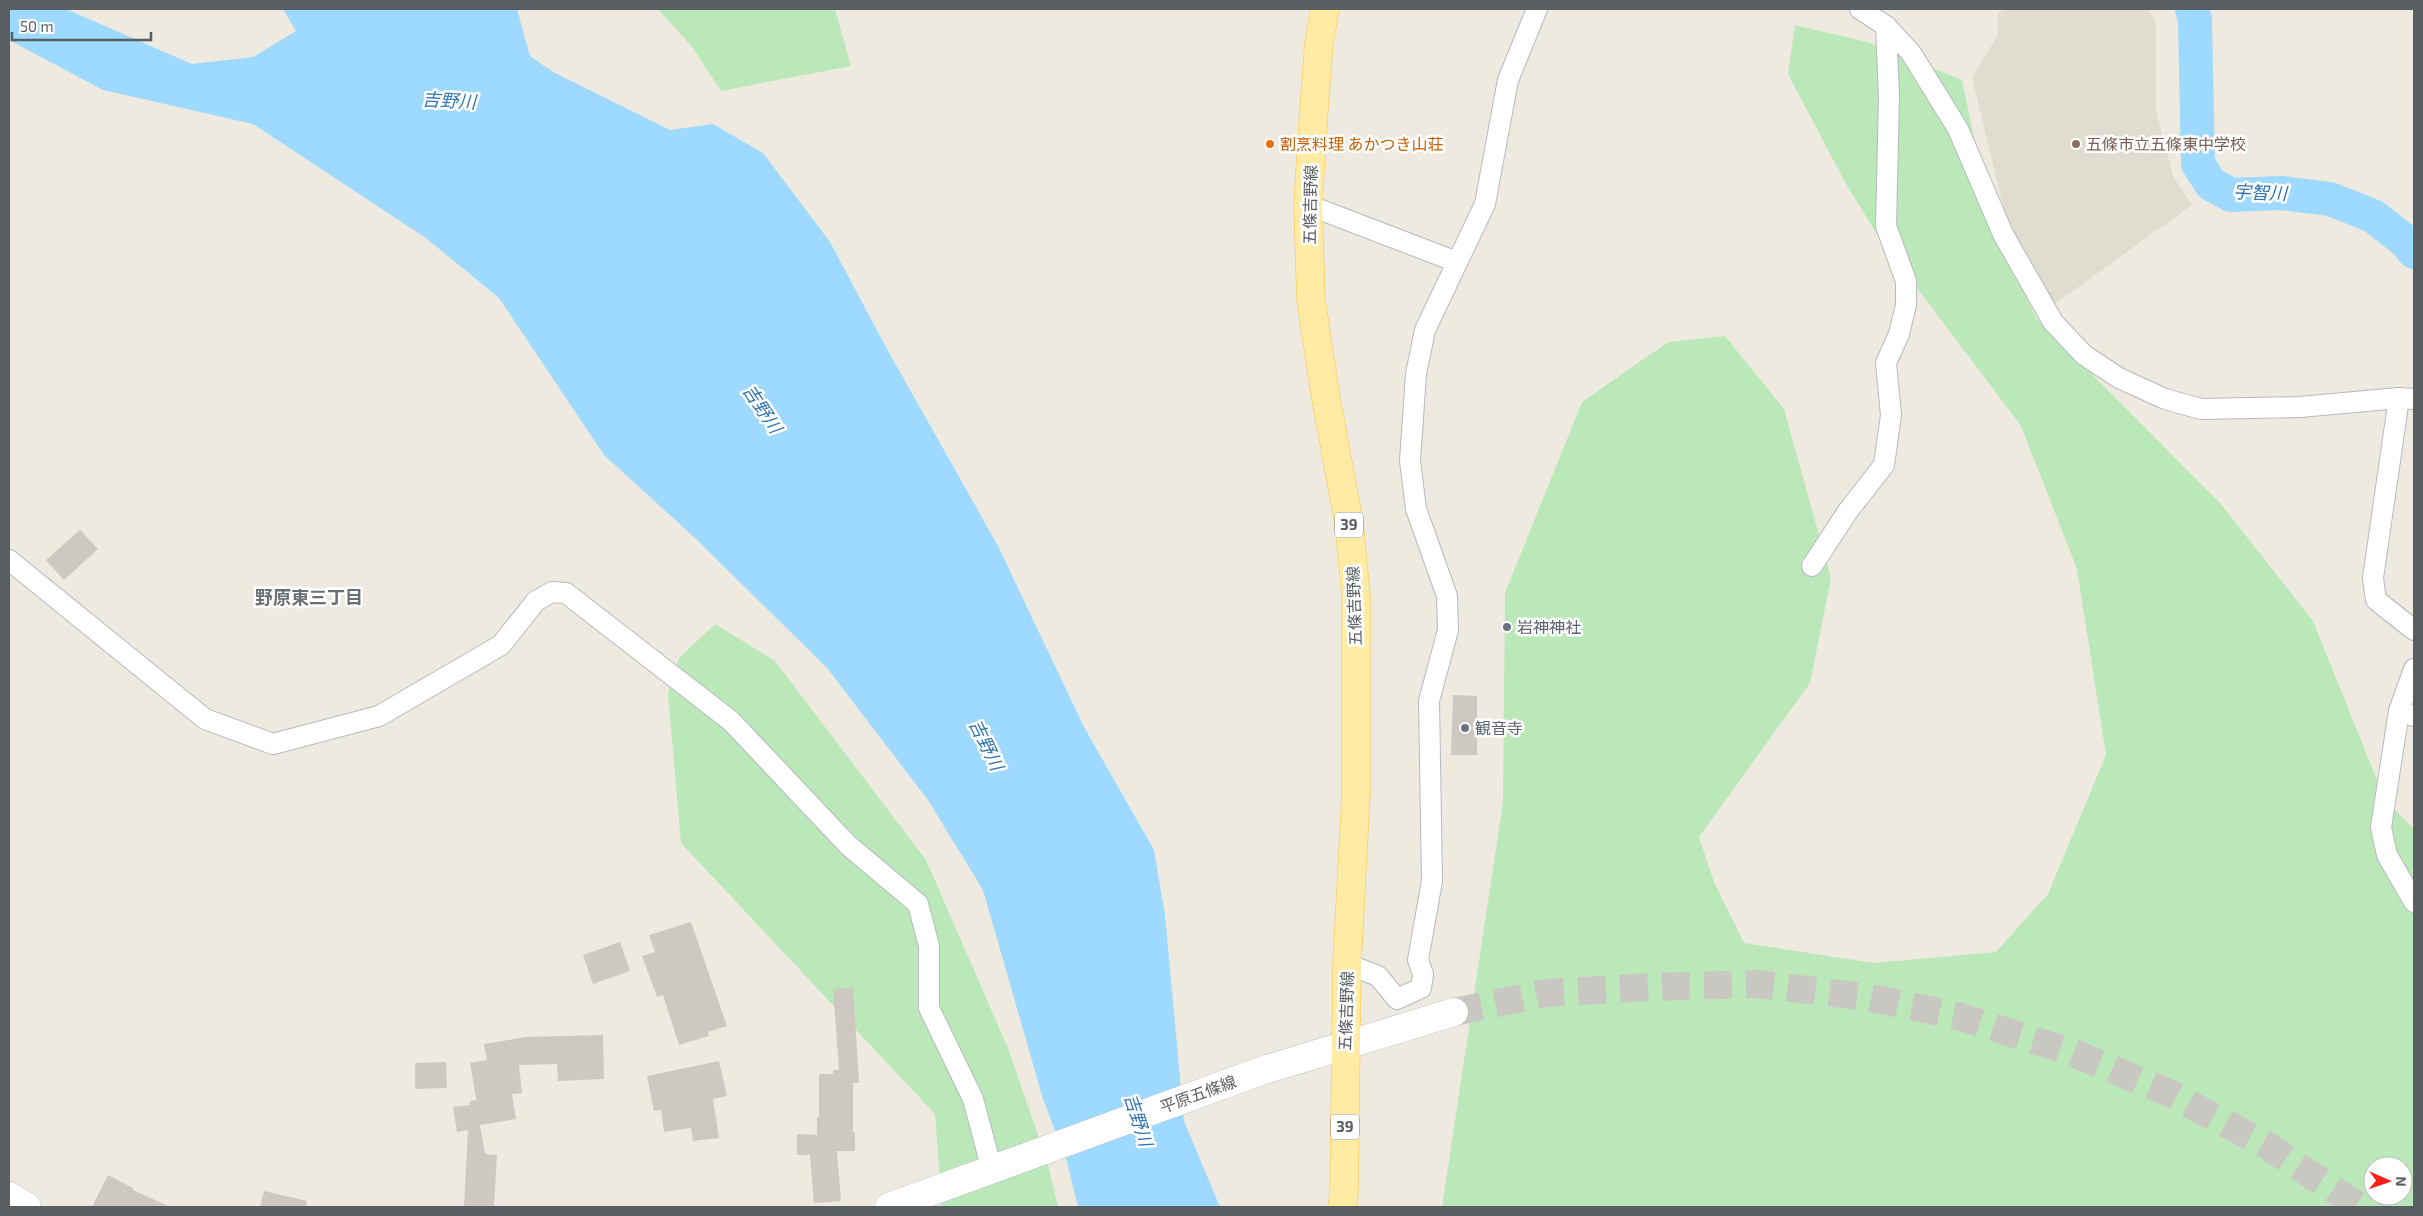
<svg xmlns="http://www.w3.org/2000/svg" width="2423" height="1216" viewBox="0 0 2423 1216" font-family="'Exo 2','Noto Sans JP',sans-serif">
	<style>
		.education { fill: #e0dcd0 }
		.green { fill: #bbe8b9; fill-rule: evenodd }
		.water { fill: #9edaff }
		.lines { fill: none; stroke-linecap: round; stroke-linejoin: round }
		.river { stroke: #9edaff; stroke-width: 34 }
		.building { fill: #cdc8c1 }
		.secondary-tunnel { stroke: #c9c7c1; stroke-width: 28; stroke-dasharray: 28 14; stroke-linecap: butt }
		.street-casing { stroke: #b6b9be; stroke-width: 22 }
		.secondary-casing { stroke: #b6bbc0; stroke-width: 29 }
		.primary-casing { stroke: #ffc247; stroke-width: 29 }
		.street { stroke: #fff; stroke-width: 20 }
		.secondary { stroke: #fff; stroke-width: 28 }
		.primary { stroke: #ffeba3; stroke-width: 28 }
		.food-dot { fill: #e8710a; stroke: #fff; stroke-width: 2 }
		.education-dot { fill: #8d6e63; stroke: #fff; stroke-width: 2 }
		.worship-dot { fill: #6b7280; stroke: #fff; stroke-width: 2 }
		.labels { text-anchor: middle; stroke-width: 5; stroke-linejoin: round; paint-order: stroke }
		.shield { fill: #fff; stroke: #8b8e92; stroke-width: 1 }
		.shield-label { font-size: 15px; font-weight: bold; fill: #595e63 }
		.food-label { font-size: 16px; fill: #c56008; stroke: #fff; text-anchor: start }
		.education-label { font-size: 16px; fill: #785e54; stroke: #fff; text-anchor: start }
		.street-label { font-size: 16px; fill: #595e63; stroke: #fff }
		.worship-label { font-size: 16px; fill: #5b616d; stroke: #fff; text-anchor: start }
		.water-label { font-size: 18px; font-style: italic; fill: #3075b2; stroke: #fff }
		.neighbourhood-label { font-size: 18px; font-weight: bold; fill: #697075; stroke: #fff }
	</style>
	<rect width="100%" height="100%" fill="#eeeae0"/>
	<path class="education" d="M2006 9H2149L2156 24V111L2173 176 2192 205 2052 306 2008 226 1972 78 1997 36 1998 13Z"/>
	<g class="green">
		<path d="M658 9H835L851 66 721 91 693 48Z"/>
		<path d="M1795 25 1867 42 1962 80 1992 225 2036 318 2220 503 2313 621 2385 800 2414 829V1207H1442L1503 802 1505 593 1582 402 1668 342 1725 336 1784 409 1831 578 1810 683 1699 837 1714 882 1744 943 1874 963 1996 952 2048 894 2106 755 2077 569 2021 426 1878 236 1845 182 1788 74ZM2373 1166H2403V1196H2373Z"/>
		<path d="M715 624 775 661 926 860 1008 1048 1048 1164 1058 1207H942L935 1114 681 843 668 693 679 658Z"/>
	</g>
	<path class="water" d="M9 9H66L192 64 253 57 296 31 283 9H517L530 56 553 72 670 130 713 124 763 153 830 242 887 349 998 546 1084 727 1154 850 1165 915 1184 1121 1220 1207H1078L1067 1162 1043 1099 983 890 928 800 827 668 695 538 604 455 499 298 426 238 253 124 103 90 9 40Z"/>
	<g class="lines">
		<path class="river" d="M2192 9 2195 20 2198 164 2211 184 2231 195 2282 193 2330 199 2373 216 2405 241 2414 252"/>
	</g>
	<g class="building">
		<path d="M80 530 98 549 64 580 46 560Z"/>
		<path d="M1453 695 1477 696V755H1451Z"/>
		<path d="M691 922 727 1026 708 1032 709 1036 679 1045 663 995 657 997 642 956 655 952 649 935Z"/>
		<path d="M620 942 630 971 593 984 583 955Z"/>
		<path d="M853 987 859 1083H853V1132H855V1151H837L841 1201 814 1203 810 1155H797V1134L817 1135V1117H819V1074H833V1070H839L833 989Z"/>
		<path d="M603 1035 604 1079 558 1081 557 1064 519 1065 522 1093 512 1094 516 1119 480 1125 485 1154 497 1155 494 1207H464L468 1130 457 1132 453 1107 470 1105V1101L476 1100 477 1104 470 1063 487 1060 484 1044 526 1037Z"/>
		<path d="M719 1061 727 1096 713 1099 719 1138 693 1141 691 1128 664 1132 661 1110 654 1111 647 1076Z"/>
		<path d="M446 1062 447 1088 415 1089V1063Z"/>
		<path d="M108 1175 133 1188V1190L170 1207H92Z"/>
		<path d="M264 1191 307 1201 306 1207H260Z"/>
	</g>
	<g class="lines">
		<path class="secondary-tunnel" d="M1454 1012 1546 993 1649 987 1757 984 1867 997 1958 1016 2071 1052 2167 1092 2266 1145 2360 1207"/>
		<defs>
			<g id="street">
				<path d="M1860 9 1886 26 1911 53 1958 129 2003 234 2053 322 2084 355 2119 378 2165 399 2201 409 2300 407 2399 398 2414 399"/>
				<path d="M1308 205 1457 262"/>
				<path d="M2399 398 2373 578 2376 600 2414 630"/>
				<path d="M9 560 205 719 273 744 379 716 501 645 536 601 552 592 566 593 731 721 848 845 918 904 929 946V1008L973 1099 992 1170"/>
				<path d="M1812 566 1848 511 1884 465 1891 415 1886 363 1899 334 1906 305V281L1886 226 1889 97 1886 26"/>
				<path d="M2399 711 2414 669"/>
				<path d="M2414 716 2399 711 2381 827 2387 855 2414 902"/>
				<path d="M1347 964 1378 976 1397 999 1421 988 1423 974 1418 960 1432 881 1429 701 1448 630 1447 596 1416 509 1410 461 1416 374 1425 330 1485 204 1508 80 1537 9"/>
			</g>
			<g id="secondary">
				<path d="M9 1196 27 1207"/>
				<path d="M889 1207 1261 1071 1454 1012"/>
			</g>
			<path id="primary" d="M1325 9 1319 43 1314 108 1308 205 1311 300 1326 399 1349 523 1356 596V794L1347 964 1344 1193 1342 1207"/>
		</defs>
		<use href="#street" class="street-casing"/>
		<use href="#secondary" class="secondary-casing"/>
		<use href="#primary" class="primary-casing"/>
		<use href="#street" class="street"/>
		<use href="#secondary" class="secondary"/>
		<use href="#primary" class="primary"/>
	</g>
	<circle class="food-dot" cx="1270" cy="144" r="5"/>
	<circle class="education-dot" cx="2076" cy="144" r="5"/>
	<g class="worship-dot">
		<circle cx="1507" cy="627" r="5"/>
		<circle cx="1465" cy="728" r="5"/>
	</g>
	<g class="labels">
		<g class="shield">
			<rect x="1335" y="512.5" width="28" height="25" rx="4"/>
			<rect x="1331" y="1114.5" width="28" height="25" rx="4"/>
		</g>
		<g class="shield-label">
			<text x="1349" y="530">39</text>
			<text x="1345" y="1132">39</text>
		</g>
		<g class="food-label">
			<text x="1280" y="150">割烹料理 あかつき山荘</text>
		</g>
		<g class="education-label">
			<text x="2086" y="150">五條市立五條東中学校</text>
		</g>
		<g class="street-label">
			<text transform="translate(1310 205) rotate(-89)" y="6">五條吉野線</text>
			<text transform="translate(1354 606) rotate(-92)" y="6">五條吉野線</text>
			<text transform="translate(1346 1011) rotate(-88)" y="6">五條吉野線</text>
			<text transform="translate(1198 1094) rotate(-20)" y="6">平原五條線</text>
		</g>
		<g class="worship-label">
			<text x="1517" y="633">岩神神社</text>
			<text x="1475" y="734">観音寺</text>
		</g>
		<g class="water-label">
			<text transform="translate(449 101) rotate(3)" y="6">吉野川</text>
			<text transform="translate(2260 193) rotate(2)" y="6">宇智川</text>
			<text transform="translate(762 409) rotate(56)" y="6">吉野川</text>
			<text transform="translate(986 745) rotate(64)" y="6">吉野川</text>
			<text transform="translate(1138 1120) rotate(72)" y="6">吉野川</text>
		</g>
		<g class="neighbourhood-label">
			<text x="309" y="604">野原東三丁目</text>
		</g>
	</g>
	<rect width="2423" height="1216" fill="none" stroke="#595e63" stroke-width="20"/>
	<g transform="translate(2388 1181) rotate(92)"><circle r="24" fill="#ffffff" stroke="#bdbfc1"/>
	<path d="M0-4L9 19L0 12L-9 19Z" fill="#fa1f19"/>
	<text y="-8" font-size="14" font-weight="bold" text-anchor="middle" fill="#595e63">N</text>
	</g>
	<path d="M12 32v8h139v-8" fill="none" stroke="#595e63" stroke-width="2.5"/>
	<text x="20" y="32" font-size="15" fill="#595e63" stroke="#ffffff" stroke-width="4" paint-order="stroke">50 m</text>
</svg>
